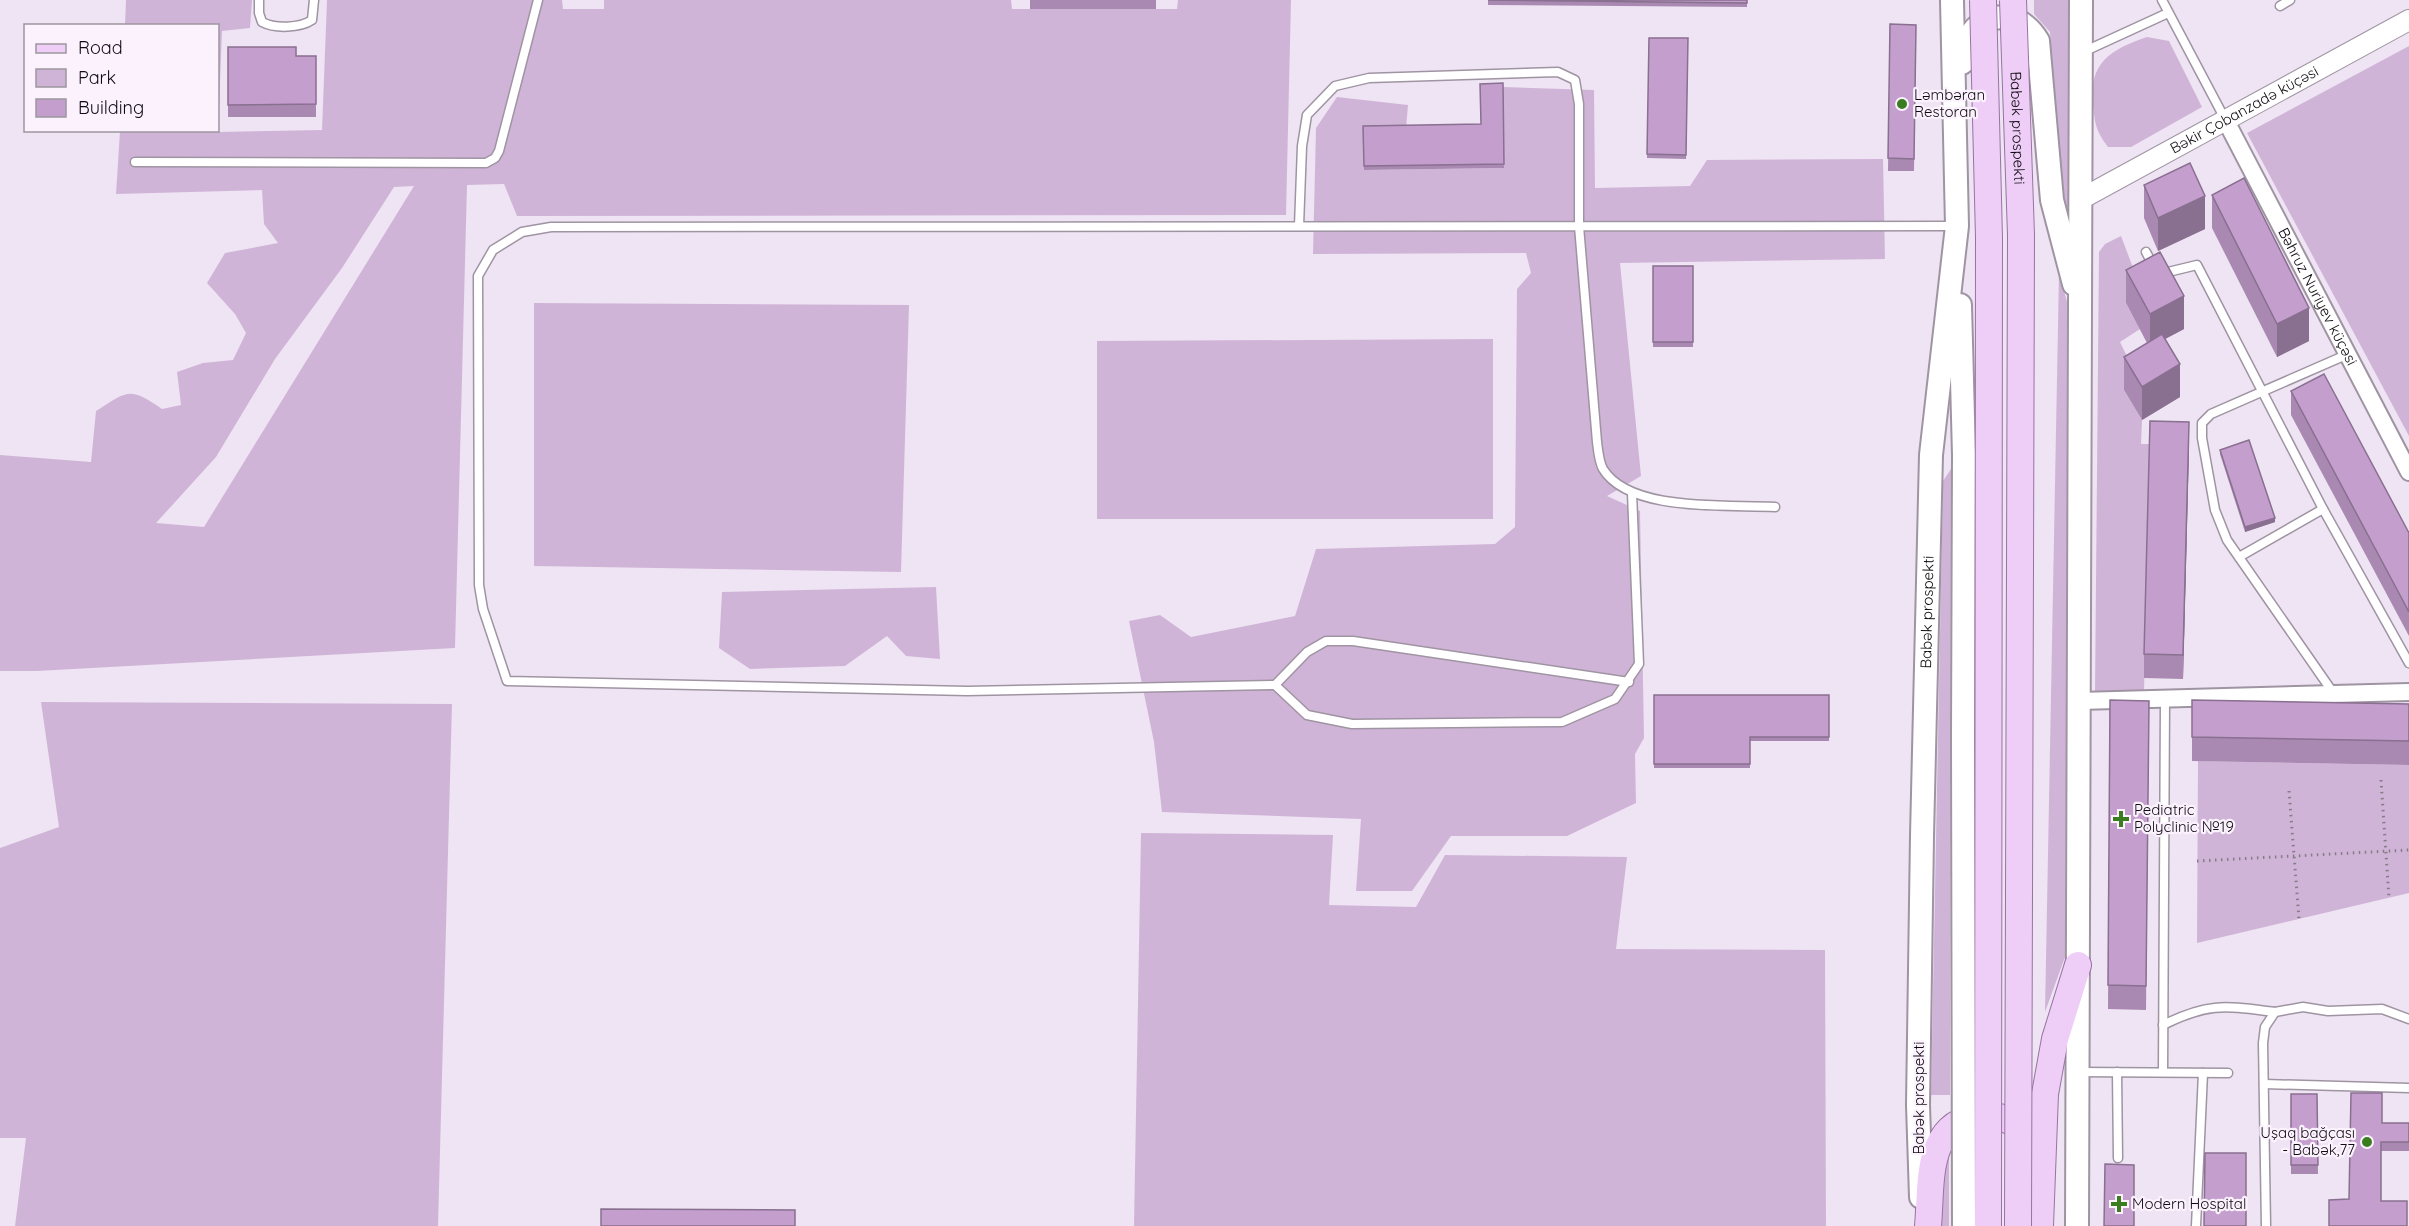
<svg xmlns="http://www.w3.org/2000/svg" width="2409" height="1226" viewBox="0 0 2409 1226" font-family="Quicksand,sans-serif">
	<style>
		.green { fill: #d0b4d8; fill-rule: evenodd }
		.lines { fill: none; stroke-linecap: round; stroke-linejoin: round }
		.service-casing { stroke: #9f94a2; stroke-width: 11 }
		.minor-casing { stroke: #9f94a2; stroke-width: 20 }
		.tertiary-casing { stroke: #9f94a2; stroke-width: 22 }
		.secondary-casing { stroke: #9f94a2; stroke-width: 26 }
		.primary-casing { stroke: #9873a2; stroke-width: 28 }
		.path { stroke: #847c86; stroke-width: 3; stroke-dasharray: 1.5 4.5; stroke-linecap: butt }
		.service { stroke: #fff; stroke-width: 8 }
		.minor { stroke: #fff; stroke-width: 16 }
		.tertiary { stroke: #fff; stroke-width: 20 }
		.secondary { stroke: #fff; stroke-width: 22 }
		.primary { stroke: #eecdf7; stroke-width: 26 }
		.secondary-bridge-casing { stroke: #9f94a2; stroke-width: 26; stroke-linecap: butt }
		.primary-bridge-casing { stroke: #9873a2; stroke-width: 28; stroke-linecap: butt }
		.secondary-bridge { stroke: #fff; stroke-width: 22 }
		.primary-bridge { stroke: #eecdf7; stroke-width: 26 }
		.wall { fill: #a989b1 }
		.shaded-wall { fill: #896f90 }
		.building { fill: #c49fce; stroke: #896f90; stroke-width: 1.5 }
		.poi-dot { fill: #3a7d1f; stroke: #fbf2fe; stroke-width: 2 }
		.labels { text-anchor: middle; stroke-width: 4.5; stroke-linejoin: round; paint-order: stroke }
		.poi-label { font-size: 15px; fill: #0f0b10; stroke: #fbf2fe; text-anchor: start }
		.street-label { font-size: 15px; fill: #0f0b10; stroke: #fbf2fe }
	</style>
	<rect width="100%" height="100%" fill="#efe4f3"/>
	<g class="green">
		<path d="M126 0H252L250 28 222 31 218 132 322 130 327 0H562L563 9H604V0H1011L1012 9H1177L1178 0H1291L1286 215 517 216 504 184 467 185 455 648 37 671H0V455L91 462 96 411C128 391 129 386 162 409L181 405 177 372 203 363 233 360 246 333 235 314 207 283 225 253 278 243 264 224 262 190 116 194 120 131 218 130V26L125 25ZM414 186 204 527 156 523 216 457 275 359 342 268 394 187Z"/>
		<path d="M2034 0H2070L2068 33 2069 217 2058 178 2050 32 2034 14Z"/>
		<path d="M2147 37 2169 41 2202 107 2131 147H2108C2096 131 2095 124 2093 105 2088 63 2111 49 2147 37Z"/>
		<path d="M2409 46V436L2247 133Z"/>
		<path d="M1503 87 1594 90 1595 188 1690 186 1707 160 1883 159 1885 259 1620 263 1641 476 1607 496 1640 511 1644 738 1635 754 1636 803 1567 836H1451L1412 891H1356L1361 819 1162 812 1154 742 1129 621 1160 615 1191 637 1295 616 1316 549 1495 544 1515 527 1517 289 1531 273 1526 253 1313 254 1316 128 1337 97 1408 105 1406 129 1363 130 1364 170 1504 168Z"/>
		<path d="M2121 236 2143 294 2126 303 2140 329 2120 342 2139 381 2124 390 2142 420 2141 444H2150L2144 692 2095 693 2099 252 2105 244Z"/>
		<path d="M2059 273 2069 309 2065 957 2045 1012Z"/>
		<path d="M534 303 909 305 901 572 534 566Z"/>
		<path d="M1493 339V519H1097V341Z"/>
		<path d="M1951 469 1950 1095H1931L1943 481Z"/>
		<path d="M936 587 940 659 906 656 887 636 845 666 750 669 719 648 722 592Z"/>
		<path d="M41 702 452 704 438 1226H15L26 1138H0V848L59 827Z"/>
		<path d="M2198 761 2409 765V893L2197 943Z"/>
		<path d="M1141 833 1333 835 1329 905 1416 907 1445 855 1627 857 1616 949 1825 950 1826 1226H1134Z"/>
		<path d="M1949 1146V1226H1941L1942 1149Z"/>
	</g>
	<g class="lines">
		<defs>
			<g id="service">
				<path d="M259 0V13L262 22C275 29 300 28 312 20L314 0"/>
				<path d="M2162 0 2226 121"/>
				<path d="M2280 6 2290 0"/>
				<path d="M2083 52 2168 13"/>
				<path d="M135 162 486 163 495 158 499 151 538 0"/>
				<path d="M1299 226 1302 146 1307 115 1335 86 1369 78 1558 72 1575 80 1579 104V226L1597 442C1598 450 1599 462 1603 469 1630 513 1729 504 1775 507"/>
				<path d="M2146 252 2156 271 2164 273 2197 265 2323 509 2409 663"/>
				<path d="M1632 493 1639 664 1615 699 1562 722 1352 724 1307 715 1275 685 967 691 507 681 483 609 479 585 478 276 493 250 522 232 551 227 1957 226"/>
				<path d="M2239 557 2323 509"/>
				<path d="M1275 685 1307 652 1326 641H1353L1629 682"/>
				<path d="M2334 694 2227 540 2215 510 2202 438V423L2211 414 2346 355"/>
				<path d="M2163 1025C2209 1002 2226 1006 2275 1012"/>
				<path d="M2078 1072 2228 1073"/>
				<path d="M2117 1072 2118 1158"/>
				<path d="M2163 1072 2165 700"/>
				<path d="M2264 1084 2409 1088"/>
				<path d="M2196 1226 2203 1073"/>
				<path d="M2266 1226 2263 1043 2265 1027 2275 1012 2303 1007 2328 1011 2382 1009 2409 1019"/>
			</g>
			<g id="minor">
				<path id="s1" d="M2226 121 2409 472"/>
				<path d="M2079 701 2409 692"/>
			</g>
			<g id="tertiary">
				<path id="s2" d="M2081 199 2409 20"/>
			</g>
			<g id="secondary">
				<path d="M1962 63C1964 15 2014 0 2038 41L2052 200 2074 284"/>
				<path d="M1960 305 1964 455 1963 736"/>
				<path id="s3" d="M1921 1197 1918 1105 1922 836 1931 455 1957 226 1952 0"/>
				<path d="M2077 1226 2081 0"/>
			</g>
			<g id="primary">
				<path d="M1928 1226C1932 1182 1924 1121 1983 1116 2003 1114 2019 1124 2031 1139"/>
				<path d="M2040 1226 2045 1094 2055 1039 2078 965"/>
			</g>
		</defs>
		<use href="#service" class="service-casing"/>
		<use href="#minor" class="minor-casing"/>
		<use href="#tertiary" class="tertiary-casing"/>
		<use href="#secondary" class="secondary-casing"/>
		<use href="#primary" class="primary-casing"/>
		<g class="path">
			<path d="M2381 780 2389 898"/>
			<path d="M2289 791 2299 919"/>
			<path d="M2197 861 2409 850"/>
		</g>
		<use href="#service" class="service"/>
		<use href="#minor" class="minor"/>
		<use href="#tertiary" class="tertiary"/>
		<use href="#secondary" class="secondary"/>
		<use href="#primary" class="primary"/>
		<defs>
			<path id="secondary-bridge" d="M1963 736 1964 1226"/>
			<g id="primary-bridge">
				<path d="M1983 0 1989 238 1988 1226"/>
				<path id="s4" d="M2013 0 2021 235 2018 1226"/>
			</g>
		</defs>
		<use href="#secondary-bridge" class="secondary-bridge-casing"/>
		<use href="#primary-bridge" class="primary-bridge-casing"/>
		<use href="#secondary-bridge" class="secondary-bridge"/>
		<use href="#primary-bridge" class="primary-bridge"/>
	</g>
	<g class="wall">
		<rect x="1030" y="0" width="126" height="9"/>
		<path d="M1488 0H1747V7L1488 5Z"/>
		<path d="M1890 24 1916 25 1914 171H1888Z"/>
		<path d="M1649 38H1688L1686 159 1647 158Z"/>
		<path d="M228 47 296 56H316V117H228Z"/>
		<path d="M1503 83 1504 168 1364 170 1363 126 1481 124Z"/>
		<path d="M2144 185 2205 229 2158 251 2144 218Z"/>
		<path d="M2212 195 2309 341 2277 357 2212 228Z"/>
		<rect x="1653" y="266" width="40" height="81"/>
		<path d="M2126 270 2184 329 2165 339 2180 397 2142 420 2124 390V357L2147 343 2126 303Z"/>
		<path d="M2291 391 2409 533V636L2291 415Z"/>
		<path d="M2189 446 2183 679 2144 678V654Z"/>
		<path d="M2220 450 2275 522 2245 532 2220 454Z"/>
		<path d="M1654 695H1829V741H1750V768H1654Z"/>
		<path d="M2110 700 2149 701 2146 1010 2108 1009Z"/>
		<path d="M2192 700 2409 704V765L2192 761Z"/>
		<path d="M2291 1094H2317L2318 1174H2291Z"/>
		<path d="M2382 1123H2409V1151H2381V1201L2407 1226 2349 1199Z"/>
	</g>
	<g class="shaded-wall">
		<path d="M2205 196V229L2158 251V218Z"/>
		<path d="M2184 296V329L2150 347V314Z"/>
		<path d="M2309 308V341L2277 357V324Z"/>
		<path d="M2180 364V397L2142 420V387Z"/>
		<path d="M2189 422V446L2183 679V655Z"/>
		<path d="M2275 518V522L2245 532V527Z"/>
	</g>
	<g class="building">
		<path d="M1488 0H1747V3Z"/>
		<path d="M1890 24 1916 25 1914 159 1888 158Z"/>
		<path d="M1649 38H1688L1686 155 1647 154Z"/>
		<path d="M228 47H296V56H316V104L228 105Z"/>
		<path d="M1503 83 1504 164 1364 166 1363 126 1481 124 1480 84Z"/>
		<path d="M2190 163 2205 196 2158 218 2144 185Z"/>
		<path d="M2244 178 2309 308 2277 324 2212 195Z"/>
		<path d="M2160 252 2184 296 2150 314 2126 270Z"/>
		<rect x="1653" y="266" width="40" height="76"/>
		<path d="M2162 334 2180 364 2142 387 2124 357Z"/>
		<path d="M2324 374 2409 533V612L2291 391Z"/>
		<path d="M2150 421 2189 422 2183 655 2144 654Z"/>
		<path d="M2249 440 2275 518 2245 527 2220 450Z"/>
		<path d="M1654 695H1829V737H1750V764H1654Z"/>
		<path d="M2110 700 2149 701 2146 986 2108 985Z"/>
		<path d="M2192 700 2409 704V741L2192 737Z"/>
		<path d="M2351 1093H2382V1123H2409V1142H2381V1201H2407V1226H2329V1200L2349 1199Z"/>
		<path d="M2291 1094H2317L2318 1165H2291Z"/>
		<path d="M2205 1153H2246V1226H2204Z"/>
		<path d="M2105 1164 2134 1165V1226H2104Z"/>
		<path d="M601 1209 795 1210V1226H601Z"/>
	</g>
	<g class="poi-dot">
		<circle cx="1902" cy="104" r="6"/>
		<path d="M2118 810h6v6h6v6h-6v6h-6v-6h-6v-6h6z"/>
		<circle cx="2367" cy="1142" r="6"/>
		<path d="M2116 1195h6v6h6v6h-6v6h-6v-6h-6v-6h6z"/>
	</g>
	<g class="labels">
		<g class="poi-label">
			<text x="1914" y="100">Ləmbəran<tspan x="1914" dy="17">Restoran</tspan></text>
			<text x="2134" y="815">Pediatric<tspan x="2134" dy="17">Polyclinic №19</tspan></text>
			<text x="2355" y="1138" text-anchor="end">Uşaq bağçası<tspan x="2355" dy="17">- Babək,77</tspan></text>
			<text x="2132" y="1209">Modern Hospital</text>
		</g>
		<g class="street-label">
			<text dy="5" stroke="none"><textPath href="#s2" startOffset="186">Bəkir Çobanzadə küçəsi</textPath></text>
			<text dy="5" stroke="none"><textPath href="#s4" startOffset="128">Babək prospekti</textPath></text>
			<text dy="5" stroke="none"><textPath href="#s1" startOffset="198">Bəhruz Nuriyev küçəsi</textPath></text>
			<text dy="5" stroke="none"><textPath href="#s3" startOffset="585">Babək prospekti</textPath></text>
			<text transform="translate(1919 1098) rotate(-90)" y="5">Babək prospekti</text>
		</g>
	</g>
	<rect x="24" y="24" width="195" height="108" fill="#fbf2fe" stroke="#9d969f" stroke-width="1.5"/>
	<rect x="36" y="44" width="30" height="9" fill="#eecdf7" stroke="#9d969f" stroke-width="1.5"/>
	<text x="78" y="54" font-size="18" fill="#0f0b10">Road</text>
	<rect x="36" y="69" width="30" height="18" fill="#d0b4d8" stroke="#9d969f" stroke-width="1.5"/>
	<text x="78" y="84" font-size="18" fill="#0f0b10">Park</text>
	<rect x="36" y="99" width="30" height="18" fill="#c49fce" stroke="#9d969f" stroke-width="1.5"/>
	<text x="78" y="114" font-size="18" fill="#0f0b10">Building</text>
</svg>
